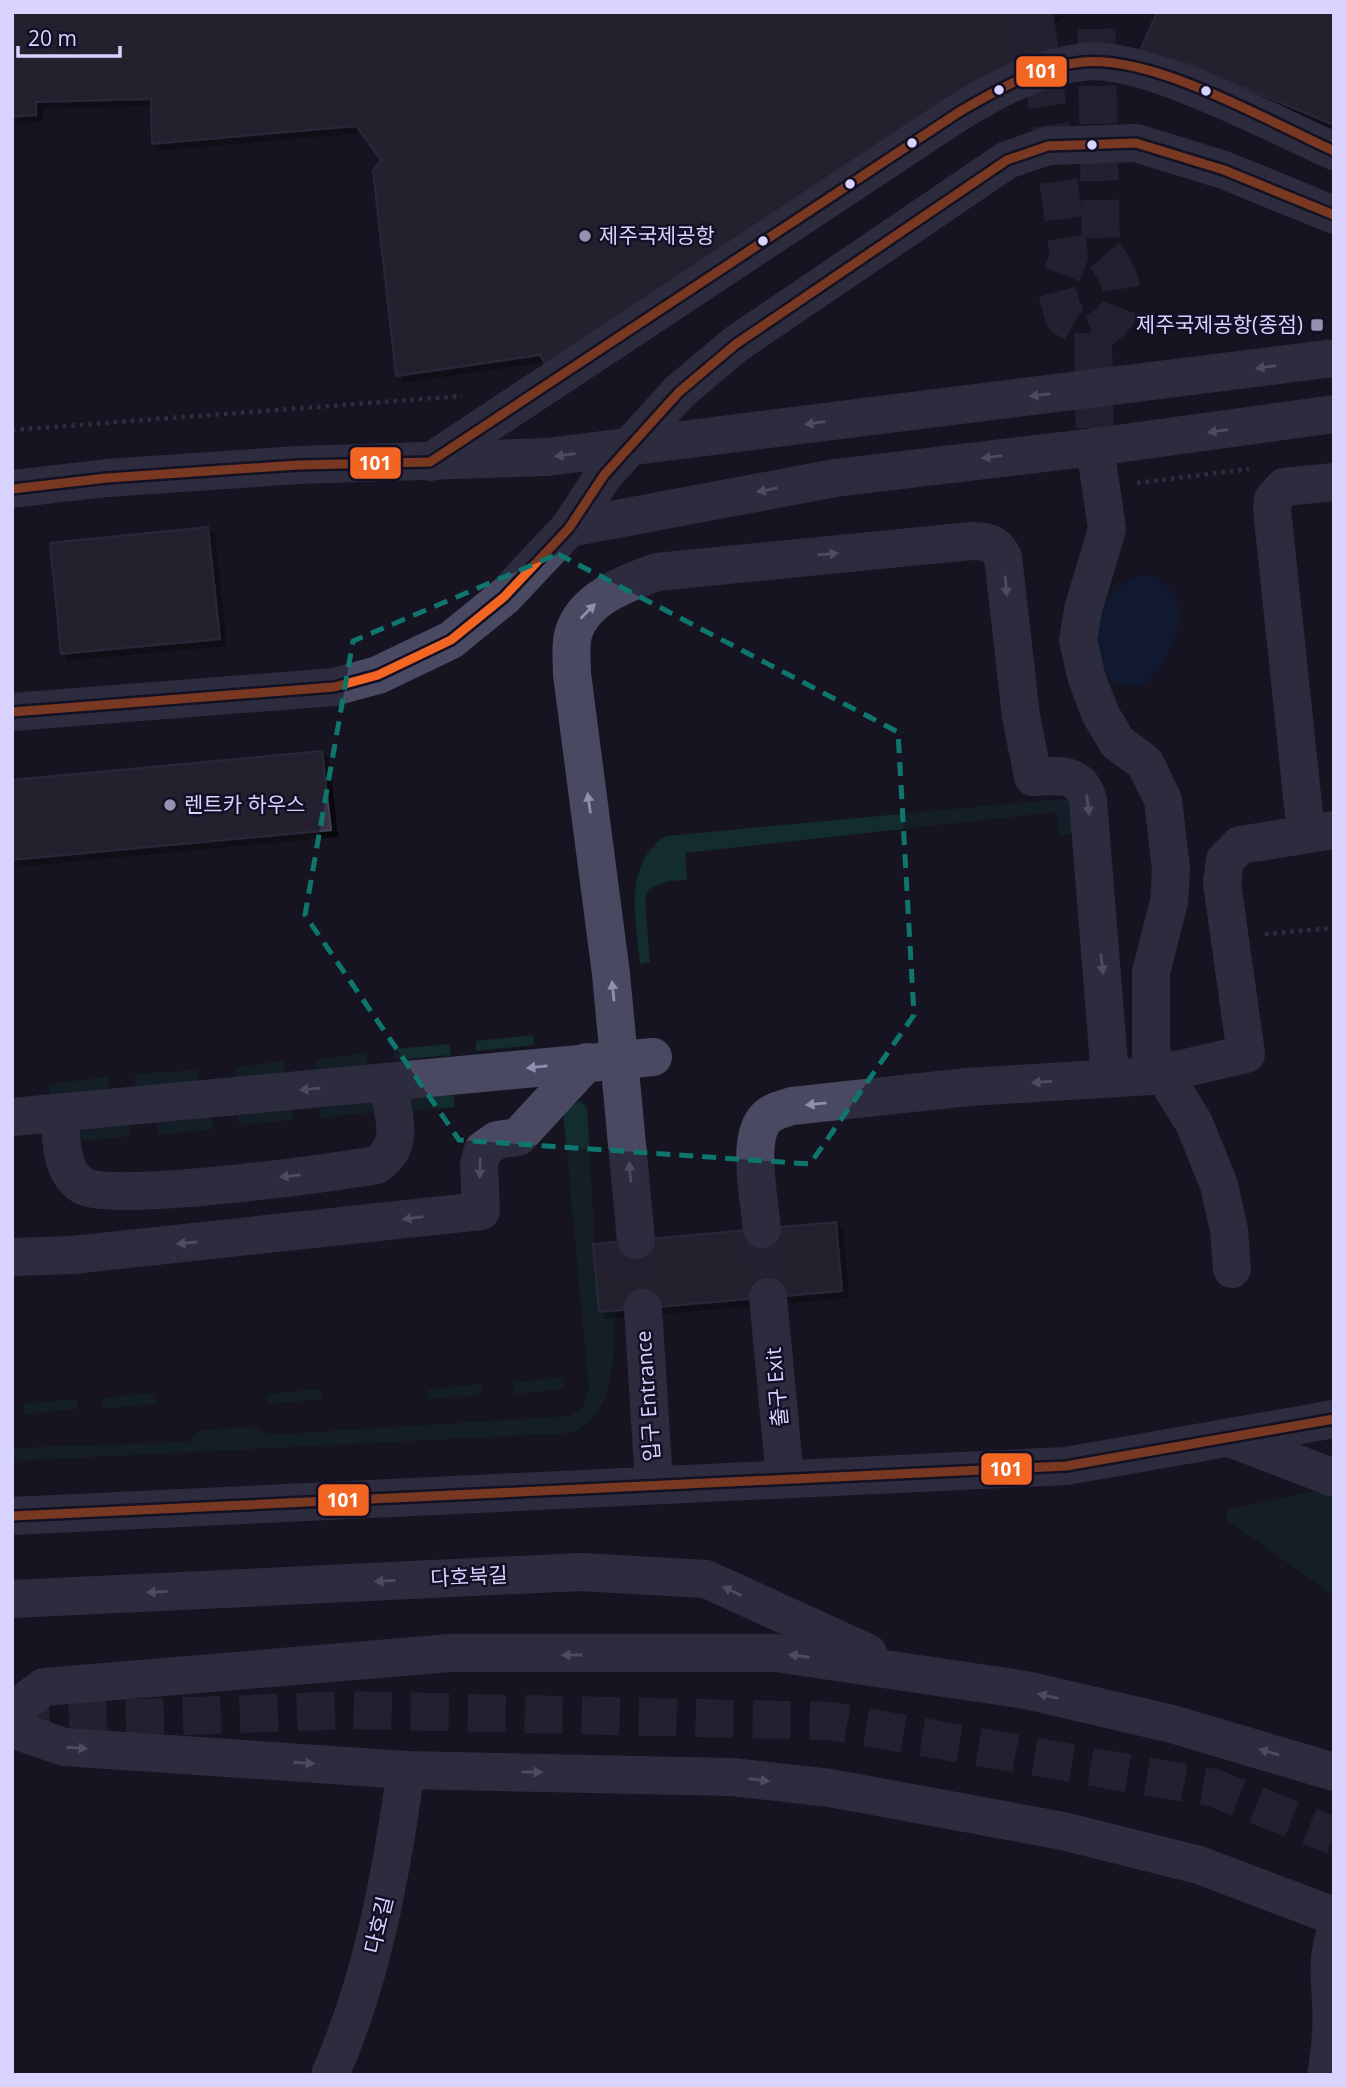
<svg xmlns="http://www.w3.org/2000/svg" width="1346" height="2087" viewBox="0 0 1346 2087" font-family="'Open Sans','Noto Sans KR',sans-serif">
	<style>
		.green { fill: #132c2d }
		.water { fill: #0d2144 }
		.building { fill: #343243; stroke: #433f54; stroke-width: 2; filter: url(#shadow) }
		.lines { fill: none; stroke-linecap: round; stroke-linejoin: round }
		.minor-tunnel { stroke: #333142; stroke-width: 38; stroke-dasharray: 38 19; stroke-linecap: butt }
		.path { stroke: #44505f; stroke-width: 4.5; stroke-dasharray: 3.5 5; stroke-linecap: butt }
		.minor { stroke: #4a4962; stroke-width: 38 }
		.bus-1-casing { stroke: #130f26; stroke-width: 14 }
		.bus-1 { stroke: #f26522; stroke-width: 9 }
		.oneway { fill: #928eb0 }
		.marked { fill: none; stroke: #0f766e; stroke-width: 5; stroke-dasharray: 14 9; stroke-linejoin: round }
		.bus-dot { fill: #d9d4ff; stroke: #130f26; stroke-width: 2.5 }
		.poi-dot { fill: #9591b1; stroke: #130f26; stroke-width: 2.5 }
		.labels { text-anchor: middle; stroke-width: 5; stroke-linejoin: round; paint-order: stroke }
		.poi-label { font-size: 21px; fill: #d9d4ff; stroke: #130f26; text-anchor: start }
		.street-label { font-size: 21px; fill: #d9d4ff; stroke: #130f26 }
		.line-badge { stroke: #130f26; stroke-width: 2.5 }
		.badge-label { font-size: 19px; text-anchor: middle; font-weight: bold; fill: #fff }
	</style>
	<defs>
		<filter id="shadow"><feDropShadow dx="6" dy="6" stdDeviation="0" flood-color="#0009"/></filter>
	</defs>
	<rect width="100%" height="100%" fill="#161421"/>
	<g class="green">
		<path d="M1060 799 1072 801 1079 832 1059 836 1056 812 685 853 687 880 669 881 649 889 645 900 650 962 640 964C636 920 622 864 666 836Z"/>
		<path d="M533 1035 534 1045 476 1051V1041Z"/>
		<path d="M450 1044 451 1055 395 1060 394 1049Z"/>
		<path d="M366 1053 368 1065 316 1071 314 1060Z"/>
		<path d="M283 1061 285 1074 236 1080 235 1067Z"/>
		<path d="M198 1070V1083L135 1086V1074Z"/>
		<path d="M108 1077 109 1088 50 1095 49 1084Z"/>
		<path d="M453 1091 455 1107 402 1112 400 1097Z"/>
		<path d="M579 1101 587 1106 599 1312 615 1311C612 1354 619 1415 569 1433L12 1461V1448L187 1442 199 1430 254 1427 270 1435 571 1416 584 1405 589 1390 563 1111Z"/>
		<path d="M371 1102 373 1112 320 1118 319 1108Z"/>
		<path d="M291 1110 293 1120 239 1125 238 1115Z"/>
		<path d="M212 1117 213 1129 158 1135 157 1123Z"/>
		<path d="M129 1125 131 1136 76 1142 75 1131Z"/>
		<path d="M563 1377 564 1389 514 1394 513 1383Z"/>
		<path d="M481 1384V1395L428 1399 427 1390Z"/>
		<path d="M321 1389 322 1399 268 1404 267 1394Z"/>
		<path d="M155 1393 157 1403 103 1409 102 1398Z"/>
		<path d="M77 1399V1409L24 1414 23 1404Z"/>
		<path d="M1334 1487V1596L1227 1520V1510Z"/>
	</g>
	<path class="water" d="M1148 574C1201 595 1176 651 1148 682 1083 711 1075 584 1148 574Z"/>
	<g class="building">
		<path d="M12 12H1055L1037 25 1052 51 553 378 540 355 396 376 373 171 381 160 356 126 152 144 151 99 36 102V115L12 117Z"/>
		<path d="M1157 12H1334V125L1183 62 1138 55Z"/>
		<path d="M208 527 220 639 61 654 50 543Z"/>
		<path d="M322 751 331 830 12 860V780Z"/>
		<path d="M836 1222 842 1291 599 1312 593 1244Z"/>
	</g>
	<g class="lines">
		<g class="minor-tunnel">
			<path d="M1034 12 1069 256 1056 288 1064 317 1093 333"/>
			<path d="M1093 333C1133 315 1128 281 1101 252L1096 12"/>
			<path d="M1093 333 1095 447"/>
			<path d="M762 1229 768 1297"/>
			<path d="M636 1240 643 1308"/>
			<path d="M12 1723 346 1710 831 1721 1214 1788 1334 1836"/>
		</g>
		<g class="path">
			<path d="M12 430 462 396"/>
			<path d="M1137 483 1249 469"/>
			<path d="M1265 934 1334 928"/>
		</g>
		<g class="minor">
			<path d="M1095 447 1107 529 1083 610 1078 640 1087 679 1101 715 1117 742 1145 763 1163 800 1171 869 1169 902 1151 972V1054L1194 1123 1219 1185 1229 1230 1232 1269"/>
			<path d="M430 462 959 112C999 88 1036 68 1083 62 1144 54 1274 125 1334 151"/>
			<path d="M12 489 107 478 298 465 547 457 1334 358"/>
			<path d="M569 528 835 478 1095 447 1334 414"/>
			<path d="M12 712 334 687 378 675 451 640 504 597 569 528 604 475 679 392 736 344 1007 160 1048 146 1136 143 1224 170 1334 215"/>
			<path d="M1306 834 1272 509 1273 499 1284 487 1334 482"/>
			<path d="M59 1113C62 1138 59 1171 83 1186 111 1203 333 1173 376 1165 407 1146 393 1113 387 1083"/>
			<path d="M12 1117 653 1057"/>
			<path d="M762 1229C760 1202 745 1137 767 1117 773 1111 784 1109 792 1106L968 1087 1151 1076 1246 1054 1222 883 1225 860 1240 845 1334 830"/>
			<path d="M636 1240 611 974 572 674C572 661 570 647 573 635 582 599 626 583 657 572L971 541C987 541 996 543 1003 557L1021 716 1033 777C1058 776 1080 771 1088 800L1110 1077"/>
			<path d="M12 1257 73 1255 481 1211 479 1164 483 1150 497 1140 518 1137 587 1062"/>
			<path d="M768 1297 785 1478"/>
			<path d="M643 1308 654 1483"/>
			<path d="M1230 1438 1334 1478"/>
			<path d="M12 1516 1066 1466 1334 1419"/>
			<path d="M12 1599 580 1572 706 1579 868 1653"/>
			<path d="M12 1711 44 1687 450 1653H776L1026 1690 1172 1724 1334 1772"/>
			<path d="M12 1729 64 1747 406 1770 732 1777 830 1788 1063 1831 1199 1865 1334 1916"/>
			<path d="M330 2075C373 1977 391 1875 406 1770"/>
			<path d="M1326 2075C1330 2051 1333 2027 1331 2003 1330 1977 1327 1964 1334 1937"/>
		</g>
		<defs>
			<g id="bus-1">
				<path d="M12 489 107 478 298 465 430 462 959 112C997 90 1038 66 1083 62 1156 56 1266 120 1334 151"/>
				<path d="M12 712 334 687 378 675 451 640 504 597 569 528 604 475 679 392 736 344 1007 160 1048 146 1136 143 1224 170 1334 215"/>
				<path d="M12 1516 1066 1466 1334 1419"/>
			</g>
		</defs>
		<use href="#bus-1" class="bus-1-casing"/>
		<use href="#bus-1" class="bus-1"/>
	</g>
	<defs><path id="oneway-solid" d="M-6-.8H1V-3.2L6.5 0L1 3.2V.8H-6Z" transform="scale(1.75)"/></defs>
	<g class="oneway">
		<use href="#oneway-solid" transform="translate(1266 367) rotate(173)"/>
		<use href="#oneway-solid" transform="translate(1040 395) rotate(173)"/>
		<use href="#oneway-solid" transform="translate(815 423) rotate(173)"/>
		<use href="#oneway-solid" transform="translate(1218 431) rotate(172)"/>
		<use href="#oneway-solid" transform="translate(565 455) rotate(173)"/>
		<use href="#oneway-solid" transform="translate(992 457) rotate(173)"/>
		<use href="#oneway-solid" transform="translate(767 490) rotate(169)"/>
		<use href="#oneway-solid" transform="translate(828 554) rotate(-5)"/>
		<use href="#oneway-solid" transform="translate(1006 586) rotate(85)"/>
		<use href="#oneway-solid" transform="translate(588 611) rotate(-45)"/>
		<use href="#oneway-solid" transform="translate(589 803) rotate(-98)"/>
		<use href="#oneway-solid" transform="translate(1088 805) rotate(82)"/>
		<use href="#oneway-solid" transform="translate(1102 964) rotate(84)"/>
		<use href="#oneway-solid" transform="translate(613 991) rotate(-96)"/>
		<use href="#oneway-solid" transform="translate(537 1067) rotate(174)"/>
		<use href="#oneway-solid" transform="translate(1042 1082) rotate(176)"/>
		<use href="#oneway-solid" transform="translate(310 1089) rotate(175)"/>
		<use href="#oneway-solid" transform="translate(816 1104) rotate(174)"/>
		<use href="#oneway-solid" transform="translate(480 1168) rotate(92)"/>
		<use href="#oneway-solid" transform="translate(630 1172) rotate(-95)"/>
		<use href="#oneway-solid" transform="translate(290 1176) rotate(174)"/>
		<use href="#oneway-solid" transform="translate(413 1218) rotate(173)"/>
		<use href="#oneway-solid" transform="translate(187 1243) rotate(174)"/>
		<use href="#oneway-solid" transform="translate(385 1581) rotate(177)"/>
		<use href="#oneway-solid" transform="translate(732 1591) rotate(-155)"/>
		<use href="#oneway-solid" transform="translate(157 1592) rotate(177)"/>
		<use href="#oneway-solid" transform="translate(572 1655) rotate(180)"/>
		<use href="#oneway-solid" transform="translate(799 1656) rotate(-172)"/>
		<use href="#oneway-solid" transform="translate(1048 1696) rotate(-167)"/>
		<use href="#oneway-solid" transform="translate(77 1748) rotate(4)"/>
		<use href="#oneway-solid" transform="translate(1269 1752) rotate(-164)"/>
		<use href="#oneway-solid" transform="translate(304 1763) rotate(4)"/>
		<use href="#oneway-solid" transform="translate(532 1772) rotate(1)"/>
		<use href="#oneway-solid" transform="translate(759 1780) rotate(7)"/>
	</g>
	<path d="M0 0H1346V2087H0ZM558 554 898 732 914 1015 810 1164 459 1140 305 915 353 641Z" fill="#161421" fill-opacity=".55" fill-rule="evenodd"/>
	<path class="marked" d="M558 554 898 732 914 1015 810 1164 459 1140 305 915 353 641Z"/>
	<g class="bus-dot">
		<circle cx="999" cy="90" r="6"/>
		<circle cx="1206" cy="91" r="6"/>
		<circle cx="912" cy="143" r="6"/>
		<circle cx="1092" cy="145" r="6"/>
		<circle cx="850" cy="184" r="6"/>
		<circle cx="763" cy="241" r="6"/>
	</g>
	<g class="poi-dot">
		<circle cx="585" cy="236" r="7"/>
		<rect x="1310" y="318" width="14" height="14" rx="3.5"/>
		<circle cx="170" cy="805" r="7"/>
	</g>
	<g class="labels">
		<g class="poi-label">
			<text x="599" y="243">제주국제공항</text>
			<text x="1303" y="332" text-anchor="end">제주국제공항(종점)</text>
			<text x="184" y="812">렌트카 하우스</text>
		</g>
		<g class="street-label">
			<text transform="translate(777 1387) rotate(-95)" y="7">출구 Exit</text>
			<text transform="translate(648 1396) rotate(-94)" y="7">입구 Entrance</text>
			<text transform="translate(469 1577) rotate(-3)" y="7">다호북길</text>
			<text transform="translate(379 1925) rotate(-76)" y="7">다호길</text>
		</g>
	</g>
	<g class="line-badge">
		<rect x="1015" y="55" width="53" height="33" rx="7" fill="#f26522"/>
		<rect x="349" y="446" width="53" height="34" rx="7" fill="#f26522"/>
		<rect x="980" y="1452" width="53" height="34" rx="7" fill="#f26522"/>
		<rect x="317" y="1483" width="53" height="34" rx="7" fill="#f26522"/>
	</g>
	<g class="badge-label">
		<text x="1041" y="78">101</text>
		<text x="375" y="470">101</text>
		<text x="1006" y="1476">101</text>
		<text x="343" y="1507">101</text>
	</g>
	<rect width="1346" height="2087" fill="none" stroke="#d9d4ff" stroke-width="28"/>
	<path d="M18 46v10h102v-10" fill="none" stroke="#d9d4ff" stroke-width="3.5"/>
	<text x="28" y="46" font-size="21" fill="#d9d4ff" stroke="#130f26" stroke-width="5" paint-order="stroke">20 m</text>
</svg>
